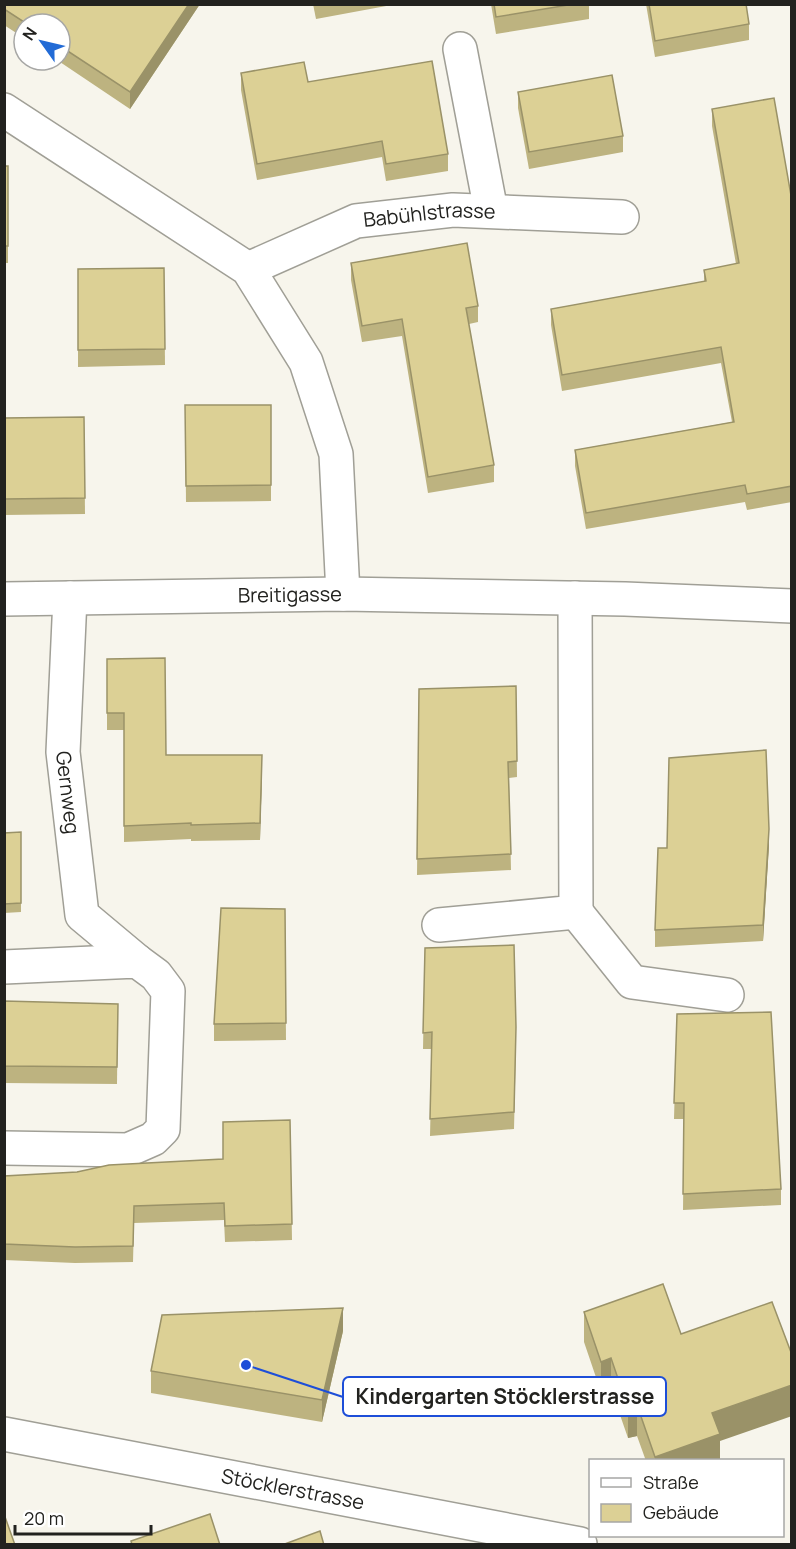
<svg xmlns="http://www.w3.org/2000/svg" width="796" height="1549" viewBox="0 0 796 1549" font-family="Manrope,sans-serif">
	<style>
		.lines { fill: none; stroke-linecap: round; stroke-linejoin: round }
		.minor-casing { stroke: #a09f96; stroke-width: 36 }
		.minor { stroke: #fff; stroke-width: 33 }
		.wall { fill: #bdb380 }
		.shaded-wall { fill: #9a9268 }
		.building { fill: #dcd095; stroke: #9a9268; stroke-width: 1.5 }
		.labels { text-anchor: middle; stroke-width: 6; stroke-linejoin: round; paint-order: stroke }
		.street-label { font-size: 20px; fill: #22221f; stroke: #fff }
		.leader { fill: none; stroke: #1d4ed8; stroke-width: 2 }
		.callout-dot { fill: #1d4ed8; stroke: #fff; stroke-width: 2 }
		.callout { fill: #fff; stroke: #1d4ed8; stroke-width: 2 }
		.callout-label { font-size: 21px; text-anchor: middle; font-weight: bold; fill: #22221f }
	</style>
	<rect width="100%" height="100%" fill="#f7f5ec"/>
	<g class="lines">
		<defs>
			<g id="minor">
				<path d="M460 49 491 211"/>
				<path d="M4 110 248 269 306 362 336 454 343 594"/>
				<path id="s1" d="M248 269 356 221 453 210 622 217"/>
				<path id="s2" d="M70 598 63 752 82 915 137 961"/>
				<path id="s3" d="M4 599 343 594 625 599 792 606"/>
				<path d="M576 912 632 982 727 995"/>
				<path d="M439 925 576 912 575 598"/>
				<path d="M4 967 137 961 156 975 168 991 163 1129 153 1139 128 1150 4 1148"/>
				<path id="s4" d="M4 1434 580 1544"/>
			</g>
		</defs>
		<use href="#minor" class="minor-casing"/>
		<use href="#minor" class="minor"/>
	</g>
	<g class="wall">
		<path d="M4 4H200L130 109 57 60H60V24H24V38L4 25Z"/>
		<path d="M313 4H397L316 19Z"/>
		<path d="M491 4H589V19L496 34Z"/>
		<path d="M646 4H746L749 24V40L655 57Z"/>
		<path d="M241 73 308 82 448 154V171L386 181 382 157 257 180 241 90Z"/>
		<path d="M518 92 623 136V152L529 169 518 108Z"/>
		<path d="M712 109 792 201V502L747 510 745 502 586 529 575 466V450L732 422 721 363 562 391 551 325V309L704 282V270L736 264 712 126Z"/>
		<rect x="4" y="166" width="4" height="97"/>
		<path d="M351 263 478 306V322L469 324 494 465V482L428 493 402 336 362 342 351 280Z"/>
		<path d="M164 268 165 365 78 367V269Z"/>
		<path d="M185 405H271V501L186 502Z"/>
		<path d="M84 417 85 514 4 515V418Z"/>
		<path d="M107 659 166 755 262 772 260 840 191 841V839L124 842V730H107Z"/>
		<path d="M516 686 517 777 509 778 511 870 417 875 419 689Z"/>
		<path d="M21 832V912L4 913V833Z"/>
		<path d="M769 845 763 941 655 947V930Z"/>
		<path d="M285 909 286 1040 214 1041V1024Z"/>
		<path d="M425 948 516 1044 514 1129 430 1136 432 1049H423Z"/>
		<path d="M4 1001 118 1004 117 1084 4 1083Z"/>
		<path d="M677 1014 781 1189V1205L683 1210 684 1119H674Z"/>
		<path d="M290 1120 292 1240 225 1242 224 1220 134 1223 133 1262 75 1263 4 1260V1176L77 1172 223 1159Z"/>
		<path d="M584 1312 720 1441V1461H646L637 1436 628 1438 611 1389 601 1392 584 1342Z"/>
		<path d="M343 1331 322 1422 151 1393V1371Z"/>
	</g>
	<g class="shaded-wall">
		<path d="M189 4H200L130 109V92Z"/>
		<path d="M262 755V772L260 840V823Z"/>
		<path d="M769 829V845L763 941V925Z"/>
		<path d="M343 1308V1331L322 1422V1400Z"/>
		<path d="M611 1358V1389L601 1392V1362Z"/>
		<path d="M792 1385V1416L720 1441V1461H655V1457L712 1413Z"/>
		<path d="M637 1405V1436L628 1438V1408Z"/>
	</g>
	<g class="building">
		<path d="M4 4H189L130 92 60 46V24H27L4 9Z"/>
		<path d="M494 4H574L496 17Z"/>
		<path d="M649 4H746L749 24 655 41Z"/>
		<path d="M432 61 448 154 386 164 382 141 257 164 241 73 304 62 308 82Z"/>
		<path d="M612 75 623 136 529 152 518 92Z"/>
		<path d="M774 98 792 201V486L747 494 745 485 586 513 575 450 734 422 721 347 562 375 551 309 706 281 704 270 739 263 712 109Z"/>
		<rect x="4" y="166" width="4" height="80"/>
		<path d="M467 243 478 306 466 308 494 465 428 477 402 319 362 326 351 263Z"/>
		<path d="M164 268 165 349 78 350V269Z"/>
		<path d="M185 405H271V485L186 486Z"/>
		<path d="M84 417 85 498 4 499V418Z"/>
		<path d="M165 658 166 755H262L260 823 191 825V823L124 826V713H107V659Z"/>
		<path d="M516 686 517 761 508 762 511 854 417 859 419 689Z"/>
		<path d="M766 750 769 829 763 925 655 930 658 848H667L669 758Z"/>
		<path d="M21 832V903L4 904V833Z"/>
		<path d="M221 908 285 909 286 1023 214 1024Z"/>
		<path d="M514 945 516 1027 514 1112 430 1119 432 1032 423 1033 425 948Z"/>
		<path d="M4 1001 118 1004 117 1067 4 1066Z"/>
		<path d="M771 1012 781 1189 683 1194 684 1103H674L677 1014Z"/>
		<path d="M290 1120 292 1224 225 1226 224 1203 134 1206 133 1246 75 1247 4 1244V1176L77 1172 109 1165 223 1159V1122Z"/>
		<path d="M663 1284 681 1334 772 1302 792 1355V1385L712 1413 720 1434 655 1457 637 1405 628 1408 611 1358 601 1362 584 1312Z"/>
		<path d="M343 1308 322 1400 151 1371 162 1315Z"/>
		<path d="M4 1514 15 1545H4Z"/>
		<path d="M210 1514 220 1545H132L131 1541Z"/>
		<path d="M320 1531 324 1545H282Z"/>
	</g>
	<g class="labels">
		<g class="street-label">
			<text dy="7" stroke="none"><textPath href="#s1" startOffset="192">Babühlstrasse</textPath></text>
			<text dy="7" stroke="none"><textPath href="#s3" startOffset="286">Breitigasse</textPath></text>
			<text dy="7" stroke="none"><textPath href="#s2" startOffset="195">Gernweg</textPath></text>
			<text dy="7" stroke="none"><textPath href="#s4" startOffset="294">Stöcklerstrasse</textPath></text>
		</g>
	</g>
	<path class="leader" d="M246 1365L343 1397"/>
	<circle class="callout-dot" cx="246" cy="1365" r="6"/>
	<rect class="callout" x="343" y="1377" width="323" height="39" rx="6"/>
	<g class="callout-label">
		<text x="505" y="1404">Kindergarten Stöcklerstrasse</text>
	</g>
	<rect width="796" height="1549" fill="none" stroke="#22221f" stroke-width="12"/>
	<rect x="589" y="1459" width="195" height="78" fill="#ffffff" stroke="#a7a7a5" stroke-width="1.5"/>
	<rect x="601" y="1478" width="30" height="9" fill="#ffffff" stroke="#a7a7a5" stroke-width="1.5"/>
	<text x="643" y="1489" font-size="18" fill="#22221f">Straße</text>
	<rect x="601" y="1504" width="30" height="18" fill="#dcd095" stroke="#a7a7a5" stroke-width="1.5"/>
	<text x="643" y="1519" font-size="18" fill="#22221f">Gebäude</text>
	<g transform="translate(42 42) rotate(304)"><circle r="28" fill="#ffffff" stroke="#a7a7a5" stroke-width="1.5"/>
	<path d="M0-4.5L10 22L0 15L-10 22Z" fill="#226bd6"/>
	<text y="-9" font-size="16" font-weight="bold" text-anchor="middle" fill="#22221f">N</text>
	</g>
	<path d="M15 1525v9h136v-9" fill="none" stroke="#22221f" stroke-width="3"/>
	<text x="24" y="1525" font-size="18" fill="#22221f" stroke="#ffffff" stroke-width="4.5" paint-order="stroke">20 m</text>
</svg>
